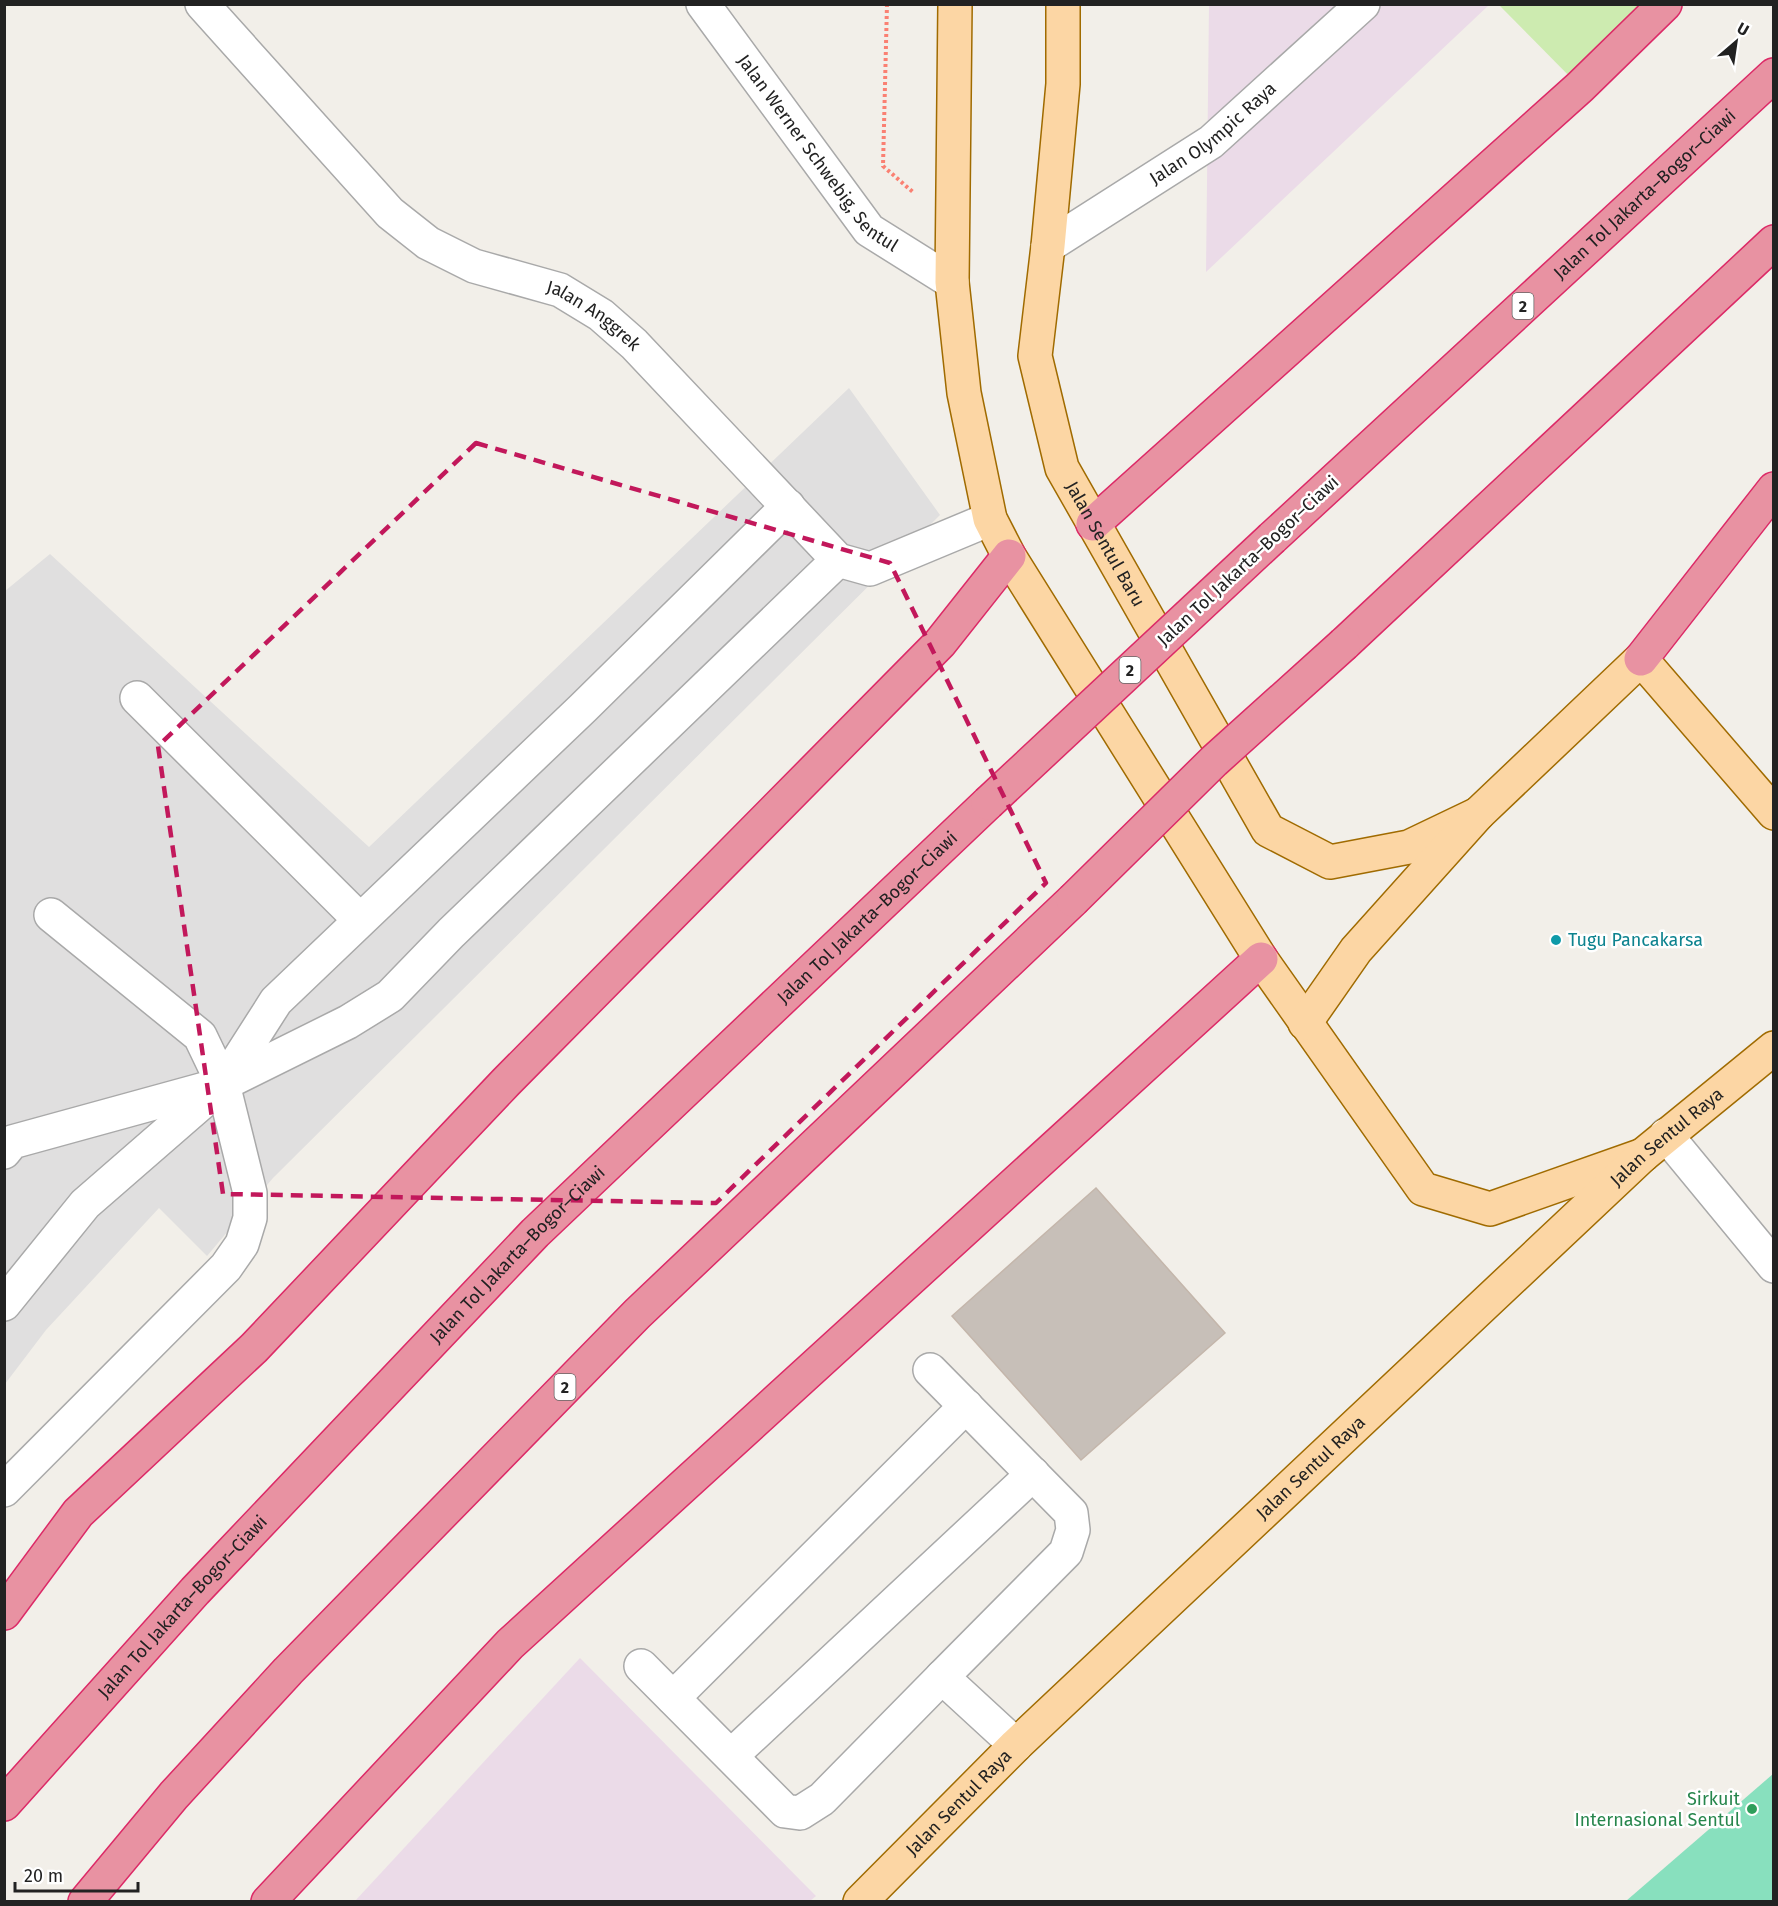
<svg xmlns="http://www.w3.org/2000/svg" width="1778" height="1906" viewBox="0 0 1778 1906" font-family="'Fira Sans',sans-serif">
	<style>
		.residential { fill: #e0dfdf }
		.industrial { fill: #ebdbe8 }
		.grass { fill: #cdebb0 }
		.pitch { fill: #88e0be }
		.building { fill: #c7bfb8; stroke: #c4b6ab; stroke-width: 1.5 }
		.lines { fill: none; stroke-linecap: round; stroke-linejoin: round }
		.minor-casing { stroke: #a9a9a9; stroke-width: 36 }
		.major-casing { stroke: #a06b00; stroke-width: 36 }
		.highway-casing { stroke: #dc2a67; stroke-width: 36 }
		.path { stroke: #fa8072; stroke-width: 4; stroke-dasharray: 3 3; stroke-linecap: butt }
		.minor { stroke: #fff; stroke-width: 33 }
		.major { stroke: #fcd6a4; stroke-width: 33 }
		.highway { stroke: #e892a2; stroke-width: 33 }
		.highway-bridge-casing { stroke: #dc2a67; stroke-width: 36; stroke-linecap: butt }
		.highway-bridge { stroke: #e892a2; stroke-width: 33 }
		.marked { fill: none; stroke: #c2185b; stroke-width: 4.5; stroke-dasharray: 12 8; stroke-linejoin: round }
		.culture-dot { fill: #0f9aa8; stroke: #fff; stroke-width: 2 }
		.leisure-dot { fill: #2e9e5b; stroke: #fff; stroke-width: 2 }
		.labels { text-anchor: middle; stroke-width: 5; stroke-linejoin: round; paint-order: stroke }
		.shield { fill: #fff; stroke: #646464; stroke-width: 1.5 }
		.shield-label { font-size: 16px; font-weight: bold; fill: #222 }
		.street-label { font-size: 18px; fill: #222; stroke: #fff }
		.culture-label { font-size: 18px; fill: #0d838f; stroke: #fff; text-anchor: start }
		.leisure-label { font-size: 18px; fill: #27864d; stroke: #fff; text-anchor: end }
	</style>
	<rect width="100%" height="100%" fill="#f2efe9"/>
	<path class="residential" d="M849 388 940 515 273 1178 207 1256 159 1208 46 1330 5 1384V591L50 554 369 847Z"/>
	<g class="industrial">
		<path d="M1209 5H1489L1206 272Z"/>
		<path d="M580 1658 816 1896 810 1901H355Z"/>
	</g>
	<path class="grass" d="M1499 5H1665L1580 87Z"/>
	<path class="pitch" d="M1773 1774V1901H1626Z"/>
	<path class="building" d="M1096 1188 1225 1333 1081 1460 952 1316Z"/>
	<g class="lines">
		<defs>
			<g id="minor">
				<path id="s1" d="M202 4 390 213 428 243 474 266 560 290 601 315 634 344 838 560 870 569 990 519"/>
				<path id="s2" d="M703 4 869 230 952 282"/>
				<path id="s3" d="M1048 246 1211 142 1363 4"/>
				<path d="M137 698 359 919"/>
				<path d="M1666 1135 1774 1266"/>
				<path d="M4 1152 12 1142 223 1084 348 1022 390 996 451 933 838 560"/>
				<path d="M4 1304 85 1204 223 1084 276 1001 583 708 788 506"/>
				<path d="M930 1370 1071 1513 1073 1530 1066 1552 942 1677"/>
				<path d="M4 1490 226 1267 242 1244 250 1218V1193L223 1084 200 1036 51 915"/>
				<path d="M641 1666 785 1811 800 1813 822 1799 942 1677 1016 1745"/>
				<path d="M673 1698 966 1406"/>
				<path d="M731 1756 1033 1474"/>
			</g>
			<g id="major">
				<path d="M955 4 952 282 964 393 990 519 1009 556 1261 959 1423 1189 1490 1209 1643 1155"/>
				<path id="s4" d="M1063 4V84L1048 246 1035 356 1062 468 1268 830 1330 862 1409 847 1478 814"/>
				<path d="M1305 1023 1356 950 1478 814 1641 659 1774 813"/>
				<path id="s5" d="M860 1902 1016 1745 1643 1155 1774 1048"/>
			</g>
			<g id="highway">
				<path d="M1093 524 1580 87 1665 4"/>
				<path id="s6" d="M1272 538 1774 75"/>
				<path d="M1344 644 1774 242"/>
				<path d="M1641 659 1774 489"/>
				<path d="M4 1613 78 1513 254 1348 506 1082 940 643 1009 556"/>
				<path id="s7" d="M4 1804 195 1591 535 1233 988 803"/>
				<path d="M85 1902 174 1795 288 1671 637 1314 1073 900"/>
				<path d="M268 1902 510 1644 1261 959"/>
			</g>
		</defs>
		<use href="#minor" class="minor-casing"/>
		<use href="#major" class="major-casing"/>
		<use href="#highway" class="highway-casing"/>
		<path class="path" d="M887 4 883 166 914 193"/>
		<use href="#minor" class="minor"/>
		<use href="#major" class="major"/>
		<use href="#highway" class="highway"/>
		<defs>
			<g id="highway-bridge">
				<path d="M988 803 1272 538"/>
				<path d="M1073 900 1214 761 1344 644"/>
			</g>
		</defs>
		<use href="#highway-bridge" class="highway-bridge-casing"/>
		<use href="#highway-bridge" class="highway-bridge"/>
	</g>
	<path class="marked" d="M476 443 890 563 1046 883 716 1203 223 1194 158 746Z"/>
	<circle class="culture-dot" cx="1556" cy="940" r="6"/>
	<circle class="leisure-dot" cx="1752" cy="1809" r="6"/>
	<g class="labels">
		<g class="shield">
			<rect x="1512.5" y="293" width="21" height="26" rx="4.5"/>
			<rect x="1119.5" y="657" width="21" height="26" rx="4.5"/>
			<rect x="554.5" y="1374" width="21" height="26" rx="4.5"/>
		</g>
		<g class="shield-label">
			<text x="1523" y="312">2</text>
			<text x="1130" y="676">2</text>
			<text x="565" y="1393">2</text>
		</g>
		<g class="street-label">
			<text dy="6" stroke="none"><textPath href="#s3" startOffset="200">Jalan Olympic Raya</textPath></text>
			<text dy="6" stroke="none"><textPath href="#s2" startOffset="189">Jalan Werner Schwebig, Sentul</textPath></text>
			<text dy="6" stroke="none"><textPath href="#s6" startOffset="507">Jalan Tol Jakarta–Bogor–Ciawi</textPath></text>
			<text dy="6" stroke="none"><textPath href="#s1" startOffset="512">Jalan Anggrek</textPath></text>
			<text dy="6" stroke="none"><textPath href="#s4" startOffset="556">Jalan Sentul Baru</textPath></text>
			<text transform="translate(1248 561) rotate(-43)" y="6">Jalan Tol Jakarta–Bogor–Ciawi</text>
			<text dy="6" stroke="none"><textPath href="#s7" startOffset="1238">Jalan Tol Jakarta–Bogor–Ciawi</textPath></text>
			<text dy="6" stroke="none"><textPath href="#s5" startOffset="1112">Jalan Sentul Raya</textPath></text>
			<text dy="6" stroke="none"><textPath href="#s7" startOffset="752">Jalan Tol Jakarta–Bogor–Ciawi</textPath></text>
			<text dy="6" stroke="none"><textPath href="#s5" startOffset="626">Jalan Sentul Raya</textPath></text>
			<text dy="6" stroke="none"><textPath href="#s7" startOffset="266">Jalan Tol Jakarta–Bogor–Ciawi</textPath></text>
			<text dy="6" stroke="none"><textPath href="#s5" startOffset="140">Jalan Sentul Raya</textPath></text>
		</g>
		<g class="culture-label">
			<text x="1568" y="946">Tugu Pancakarsa</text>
		</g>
		<g class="leisure-label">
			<text x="1740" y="1805">Sirkuit<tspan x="1740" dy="21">Internasional Sentul</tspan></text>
		</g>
	</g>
	<rect width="1778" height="1906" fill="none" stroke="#222222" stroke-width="12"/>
	<g transform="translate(1736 42) rotate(29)" stroke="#ffffff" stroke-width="4.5" paint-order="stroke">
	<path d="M0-4.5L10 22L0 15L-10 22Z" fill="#222222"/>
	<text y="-9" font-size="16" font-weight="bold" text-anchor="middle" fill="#222222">U</text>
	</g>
	<path d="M15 1882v9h123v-9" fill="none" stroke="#222222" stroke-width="3"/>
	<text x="24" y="1882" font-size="18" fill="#222222" stroke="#ffffff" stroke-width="4.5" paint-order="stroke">20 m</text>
</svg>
